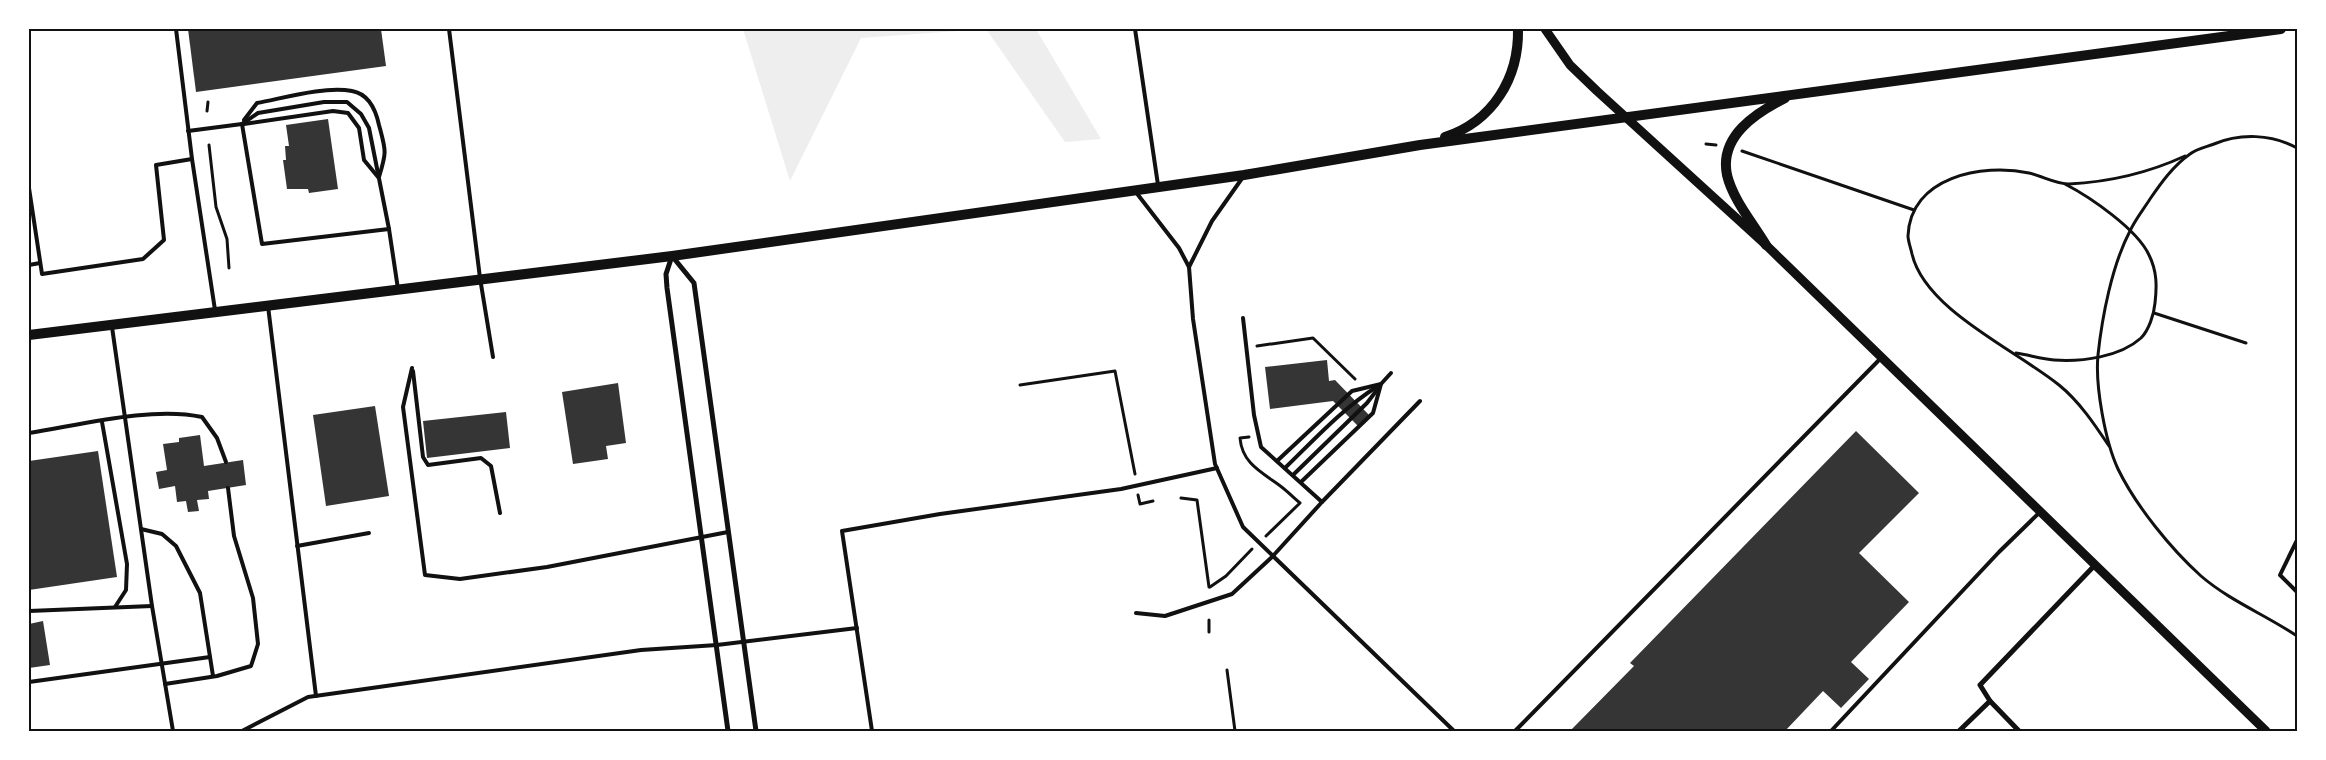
<svg xmlns="http://www.w3.org/2000/svg" width="2326" height="760" viewBox="0 0 2326 760" font-family="'Nunito Sans',sans-serif">
	<style>
		.green { fill: #eee }
		.building { fill: #353535 }
		.lines { fill: none; stroke-linecap: round; stroke-linejoin: round }
		.path { stroke: #111; stroke-width: 3 }
		.service { stroke: #111; stroke-width: 4 }
		.minor { stroke: #111; stroke-width: 5 }
		.tertiary { stroke: #111; stroke-width: 9 }
		.secondary { stroke: #111; stroke-width: 10 }
		.neatline { fill: none; stroke: #111; stroke-width: 2 }
	</style>
	<rect width="100%" height="100%" fill="#fff"/>
	<path class="green" d="M743 29H1036L1101 139 1065 142 986 29 861 38 790 181Z"/>
	<g class="building">
		<path d="M188 29H381L386 66 196 92Z"/>
		<path d="M328 119 338 189 309 193 308 189H287L283 160H286L285 146H289L286 125Z"/>
		<path d="M1327 360 1329 381 1335 380 1369 415 1358 426 1333 401 1270 409 1265 367Z"/>
		<path d="M618 383 626 443 606 446 608 459 573 464 562 392Z"/>
		<path d="M375 406 389 496 326 506 313 415Z"/>
		<path d="M506 412 510 448 427 458 423 421Z"/>
		<path d="M1856 431 1919 493 1859 553 1909 602 1851 662 1869 679 1841 708 1823 691 1785 731H1570L1634 666 1630 663Z"/>
		<path d="M200 435 204 466 243 460 246 485 208 491 209 499 197 500 199 511 188 512 186 501 177 502 175 486 159 489 156 472 167 470 163 444 179 442V438Z"/>
		<path d="M98 451 117 577 29 590V461Z"/>
		<path d="M43 621 50 665 29 668V624Z"/>
	</g>
	<g class="lines">
		<g class="path">
			<path d="M207 111 208 102"/>
			<path d="M1706 144 1716 145"/>
			<path d="M209 145 216 207 227 239 229 268"/>
			<path d="M2297 148C2272 134 2240 133 2214 144 2206 147 2196 149 2190 154 2173 166 2161 183 2150 199 2143 210 2135 220 2130 231 2112 265 2102 317 2098 355 2095 385 2105 441 2118 469 2136 506 2171 549 2201 576 2230 601 2266 615 2297 636"/>
			<path d="M1742 151 1914 210"/>
			<path d="M2154 313 2246 343"/>
			<path d="M1257 346 1313 338 1355 379"/>
			<path d="M2016 353C2029 355 2042 359 2054 360 2082 362 2120 357 2141 338 2149 330 2154 314 2155 303 2157 286 2157 271 2149 255 2137 229 2090 197 2065 184"/>
			<path d="M1020 385 1115 371 1135 474"/>
			<path d="M1249 437 1240 438C1242 463 1261 472 1279 485 1286 490 1293 497 1300 503L1266 536"/>
			<path d="M2109 446C2095 425 2079 401 2059 385 2016 350 1925 310 1912 254 1911 249 1908 241 1908 236 1910 177 1982 163 2029 173 2042 176 2056 184 2069 184 2110 182 2148 173 2185 156"/>
			<path d="M1138 495 1140 504 1153 501"/>
			<path d="M1181 498 1197 500 1209 587"/>
			<path d="M1210 587 1226 576 1252 549"/>
			<path d="M1209 632V620"/>
			<path d="M1227 670 1235 731"/>
		</g>
		<g class="service">
			<path d="M176 29 192 159 215 310"/>
			<path d="M449 29 480 278 493 357"/>
			<path d="M1135 29 1158 185"/>
			<path d="M244 120 257 103C284 98 324 86 352 91 369 94 376 111 379 125 386 151 387 151 379 177"/>
			<path d="M242 124 258 113 324 102H347L361 114 369 128 389 229"/>
			<path d="M244 124 333 111 348 113 359 128 364 160 378 177"/>
			<path d="M188 131 242 124 262 244 389 229 398 289"/>
			<path d="M29 188 42 274 143 259 164 240 156 165 192 159"/>
			<path d="M1135 191 1179 248 1189 267 1193 319 1215 464 1243 527 1454 731"/>
			<path d="M29 265 40 263"/>
			<path d="M1189 267 1212 221 1243 177"/>
			<path d="M268 306 316 696"/>
			<path d="M1243 318 1254 415 1261 447 1322 502"/>
			<path d="M112 327 152 606 173 731"/>
			<path d="M412 368 403 407 425 575 460 579 547 567 728 532"/>
			<path d="M413 371 423 457 428 465 481 458 491 466 500 513"/>
			<path d="M102 422 127 564 126 590 115 607"/>
			<path d="M29 433C80 425 152 406 202 417L217 438 226 462"/>
			<path d="M1277 461 1352 391 1381 384 1391 373"/>
			<path d="M1285 468C1315 439 1343 408 1378 386"/>
			<path d="M1293 475 1367 403 1380 386"/>
			<path d="M1301 482 1373 413 1381 384"/>
			<path d="M141 529 162 534 176 546 200 593 213 676"/>
			<path d="M2297 540 2280 575 2297 592"/>
			<path d="M297 546 369 533"/>
			<path d="M29 611 152 606"/>
			<path d="M1136 613 1165 616 1232 594 1272 557 1322 502 1420 401"/>
			<path d="M29 682 210 657"/>
			<path d="M165 684 217 676 251 666 258 644 253 598 234 536 228 488"/>
			<path d="M242 731 308 697 641 650 717 645 857 628"/>
			<path d="M872 731 842 531 940 514 1121 489 1217 468"/>
			<path d="M1515 731 1881 358"/>
			<path d="M1831 731 1999 552 2040 512"/>
		</g>
		<g class="minor">
			<path d="M672 256 694 283 756 731"/>
			<path d="M672 256 666 274 667 288 728 731"/>
			<path d="M1959 731 1990 701"/>
			<path d="M2019 731 1990 701 1980 685 2095 565"/>
		</g>
		<path class="tertiary" d="M1545 29 1570 65 1597 91 1766 245 2266 731"/>
		<g class="secondary">
			<path d="M1445 137C1493 121 1519 78 1518 29"/>
			<path d="M1766 245C1753 223 1733 200 1727 175 1719 136 1756 113 1785 98"/>
			<path d="M29 335 672 256 1244 175 1420 145 2281 29"/>
		</g>
	</g>
	<rect width="2326" height="760" fill="none" stroke="#ffffff" stroke-width="60"/>
	<rect x="30" y="30" width="2266" height="700" class="neatline"/>
</svg>
